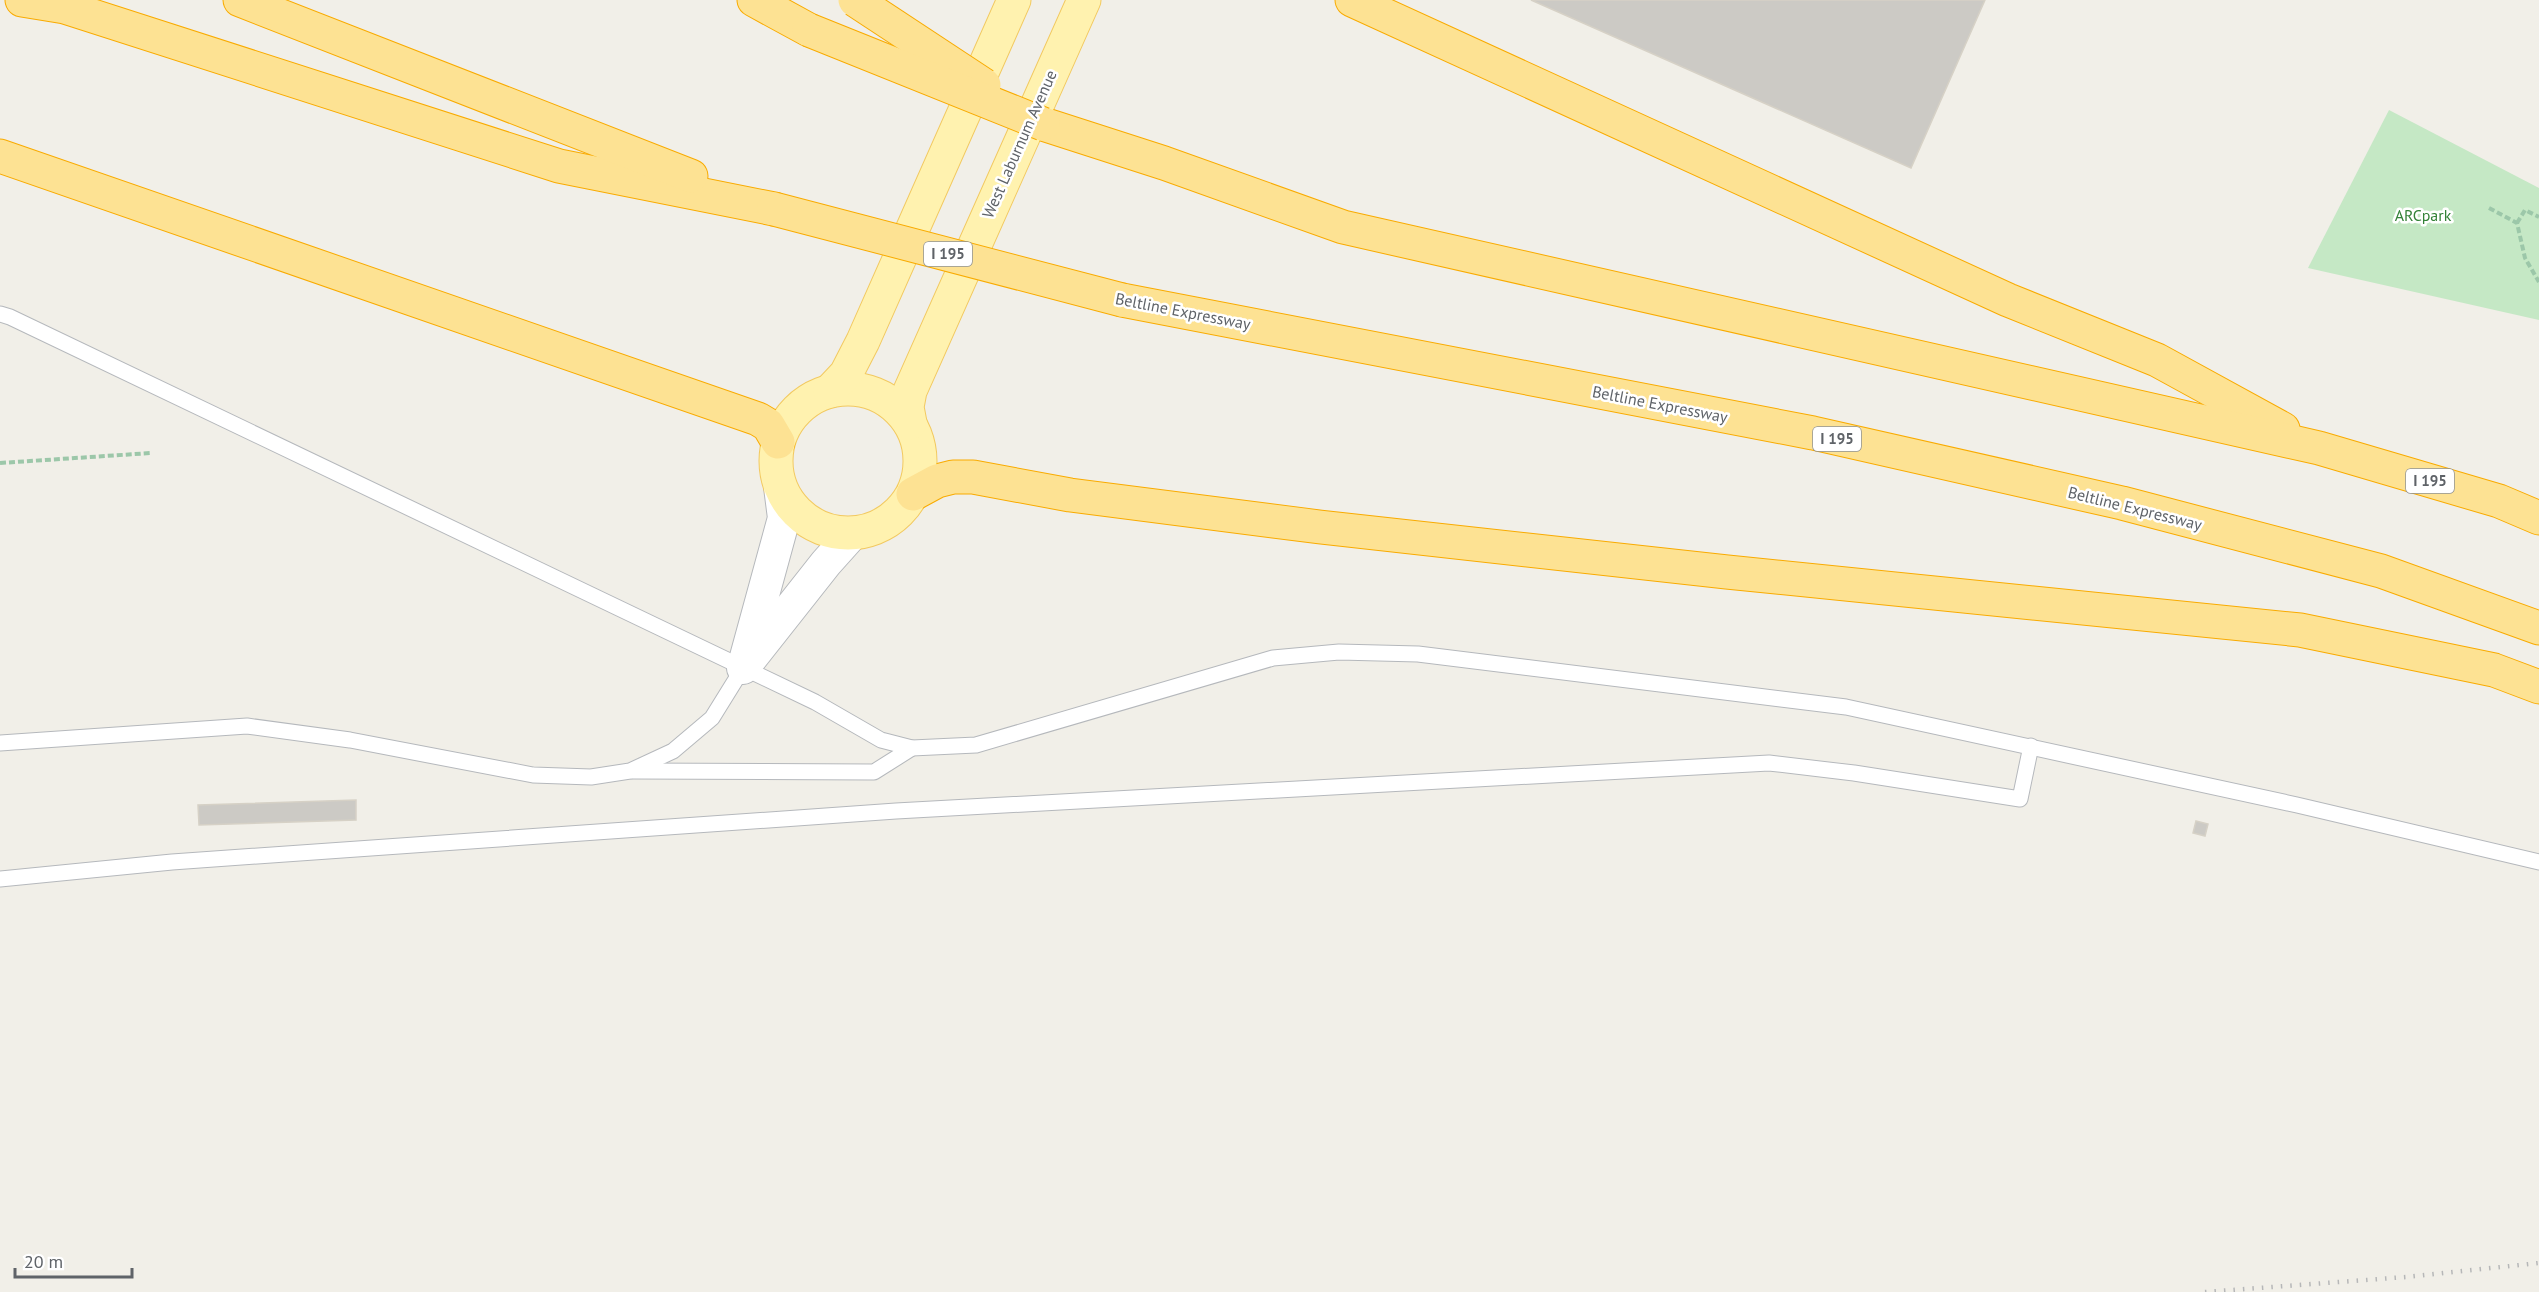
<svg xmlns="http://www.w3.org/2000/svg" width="2539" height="1292" viewBox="0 0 2539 1292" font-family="'PT Sans',sans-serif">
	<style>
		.green { fill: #c5e8c5 }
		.building { fill: #cccac5; stroke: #d6d1c6; stroke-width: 1.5 }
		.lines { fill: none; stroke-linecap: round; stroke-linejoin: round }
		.lane-casing { stroke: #b5b8bc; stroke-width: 17 }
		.street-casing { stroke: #b5b8bc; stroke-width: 34 }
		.primary-casing { stroke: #f2c960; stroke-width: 35 }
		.highway-casing { stroke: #f9ab00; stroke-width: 35 }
		.path { stroke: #9cc7a9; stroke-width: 4; stroke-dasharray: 6 3; stroke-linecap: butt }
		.lane { stroke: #fff; stroke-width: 15 }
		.street { stroke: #fff; stroke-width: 32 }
		.primary { stroke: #fff2af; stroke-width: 33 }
		.highway { stroke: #fde293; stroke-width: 33 }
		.rail { stroke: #b6b7b8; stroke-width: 4.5; stroke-dasharray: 1.5 8; stroke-linecap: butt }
		.highway-bridge-casing { stroke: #f9ab00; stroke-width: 35; stroke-linecap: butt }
		.highway-bridge { stroke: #fde293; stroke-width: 33 }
		.labels { text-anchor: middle; stroke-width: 5; stroke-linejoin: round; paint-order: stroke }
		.shield { fill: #fff; stroke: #8f9295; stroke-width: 1.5 }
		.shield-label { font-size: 15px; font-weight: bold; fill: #5f6368 }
		.street-label { font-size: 16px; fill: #5f6368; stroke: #fff }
		.park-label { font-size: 16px; fill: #348238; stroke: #fff }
	</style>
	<rect width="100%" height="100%" fill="#f1efe8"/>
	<path class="green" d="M2389 110 2539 188V320L2308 268Z"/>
	<g class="building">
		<path d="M1531 0H1985L1911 168Z"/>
		<path d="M356 800V820L199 825 198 805Z"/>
		<path d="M2196 821 2208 824 2205 836 2193 833Z"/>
	</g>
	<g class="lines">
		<defs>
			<g id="lane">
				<path d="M0 314 10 317 815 702 881 740 912 748 976 745 1273 658 1339 652 1418 654 1846 707 2297 805 2539 862"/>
				<path d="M0 743 247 726 350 740 533 775 591 777 630 771 673 751 712 718 743 668"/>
				<path d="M633 771 874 772 912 748"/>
				<path d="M0 879 172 862 896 811 1769 763 1854 773 2020 799 2031 746"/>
			</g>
			<g id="street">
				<path d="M751 658 826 563 852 534"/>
				<path d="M743 668 784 518 780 487"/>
			</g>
			<g id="primary">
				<circle cx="848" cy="461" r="72"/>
				<path d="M830 391 846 374 863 341 1014 0"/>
				<path d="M910 423 907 407 910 391 1084 0"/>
			</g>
			<g id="highway">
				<path d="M22 0 65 7 559 166 774 209"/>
				<path d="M240 0 691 176"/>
				<path d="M754 0 809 30"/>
				<path d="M1352 0 2008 300 2157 360 2283 429"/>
				<path d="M1043 124 1164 163 1343 227 2319 448 2499 501 2539 518"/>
				<path d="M0 156 758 419 768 425 778 442"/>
				<path d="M1122 300 1813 433 2122 503 2381 571 2539 628"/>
				<path d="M913 494 937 481 953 477H973L1070 495 1320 527 1727 572 2300 630 2494 670 2539 687"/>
			</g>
		</defs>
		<use href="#lane" class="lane-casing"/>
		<use href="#street" class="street-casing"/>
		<use href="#primary" class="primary-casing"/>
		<use href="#highway" class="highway-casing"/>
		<g class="path">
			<path d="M2489 208 2517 223 2525 258 2539 282"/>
			<path d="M2517 223 2525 210 2539 217"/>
			<path d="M0 463 151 453"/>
		</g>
		<use href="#lane" class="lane"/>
		<use href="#street" class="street"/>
		<use href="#primary" class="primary"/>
		<use href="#highway" class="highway"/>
		<path class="rail" d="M2205 1292 2406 1277 2539 1263"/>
		<defs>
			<g id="highway-bridge">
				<path d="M855 0 984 85"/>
				<path d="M809 30 1043 124"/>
				<path d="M774 209 1122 300"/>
			</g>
		</defs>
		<use href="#highway-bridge" class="highway-bridge-casing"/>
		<use href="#highway-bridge" class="highway-bridge"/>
	</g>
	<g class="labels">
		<g class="shield">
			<rect x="924" y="242" width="48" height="24" rx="4.5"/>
			<rect x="1813" y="427" width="48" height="24" rx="4.5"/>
			<rect x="2406" y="469" width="48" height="24" rx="4.5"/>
		</g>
		<g class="shield-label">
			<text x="948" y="259">I 195</text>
			<text x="1837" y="444">I 195</text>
			<text x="2430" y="486">I 195</text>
		</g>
		<g class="street-label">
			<text transform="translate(1019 144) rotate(-66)" y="6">West Laburnum Avenue</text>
			<text transform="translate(1183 311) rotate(11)" y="6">Beltline Expressway</text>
			<text transform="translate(1660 404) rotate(11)" y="6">Beltline Expressway</text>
			<text transform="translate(2135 508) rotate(14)" y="6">Beltline Expressway</text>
		</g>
		<g class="park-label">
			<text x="2423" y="221">ARCpark</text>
		</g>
	</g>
	<path d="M15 1268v9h117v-9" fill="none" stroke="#5f6368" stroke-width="3"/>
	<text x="24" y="1268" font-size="18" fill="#5f6368" stroke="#ffffff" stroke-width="4.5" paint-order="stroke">20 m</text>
</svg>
